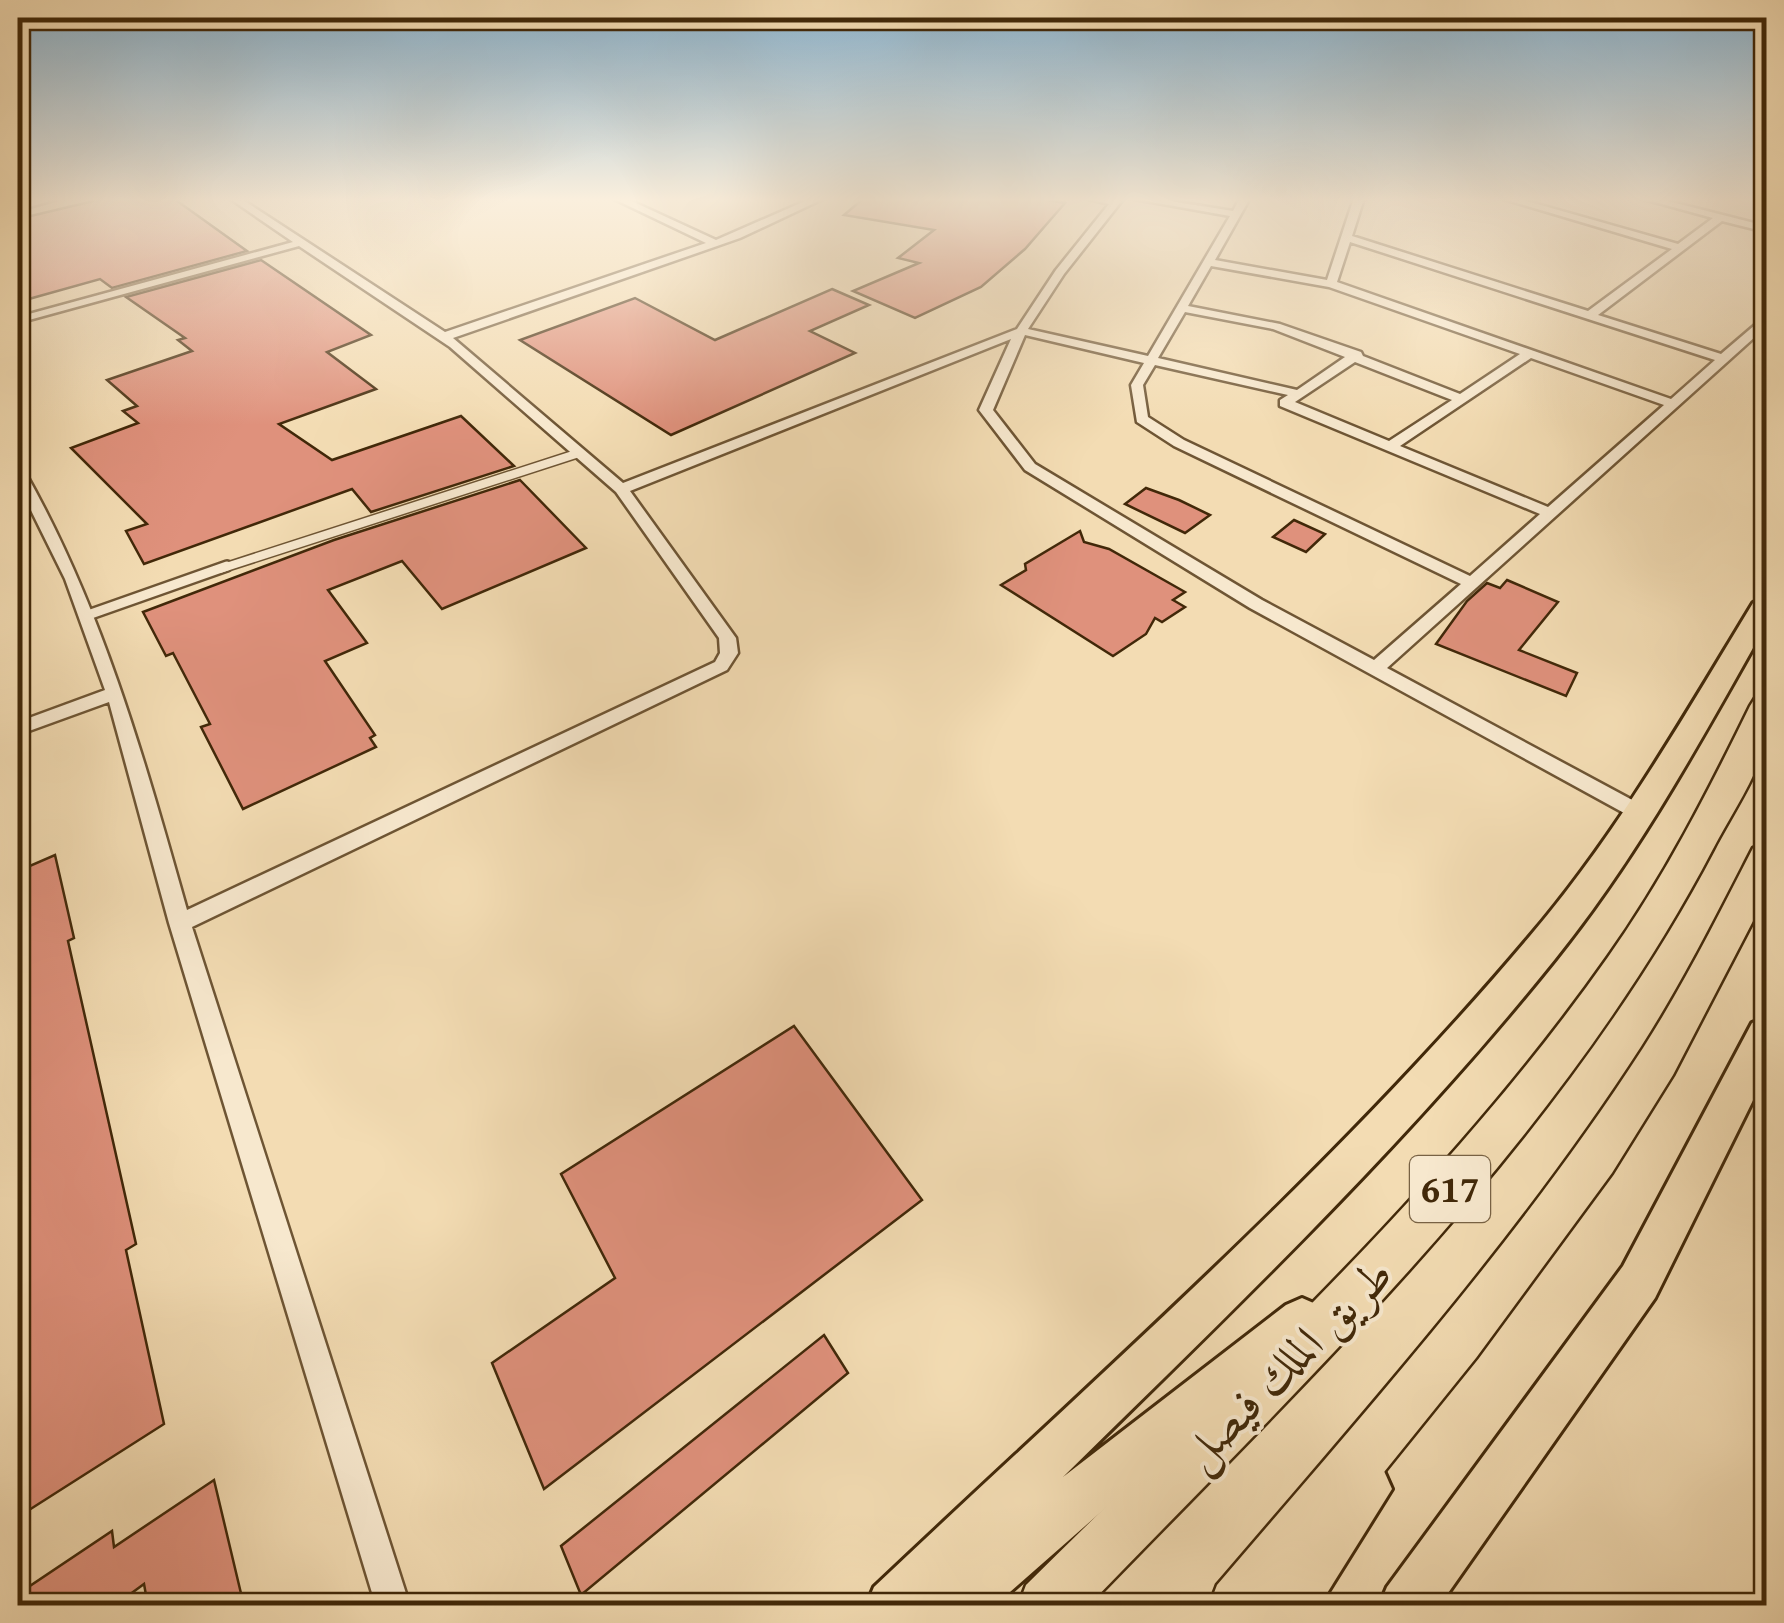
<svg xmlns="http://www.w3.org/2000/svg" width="1784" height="1623" viewBox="0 0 1784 1623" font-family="'Gentium Book Plus',Amiri,serif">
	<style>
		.building { fill: #df917c; stroke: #412809; stroke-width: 2.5 }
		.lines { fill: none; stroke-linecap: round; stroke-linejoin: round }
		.service-far1-casing { stroke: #6e5534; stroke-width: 11 }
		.service-casing { stroke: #6e5534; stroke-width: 14 }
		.minor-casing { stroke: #6e5534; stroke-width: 5 }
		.primary-casing { stroke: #412809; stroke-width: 6 }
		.trunk-casing { stroke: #412809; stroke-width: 5 }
		.service-far1 { stroke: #f7e8ce; stroke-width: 8 }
		.service { stroke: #f7e8ce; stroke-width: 9 }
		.minor { fill: #f7e8ce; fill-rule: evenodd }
		.primary { fill: #f3dcb3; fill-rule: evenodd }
		.trunk { fill: #f3dcb3; fill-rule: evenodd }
		.labels { text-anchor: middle; stroke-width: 8; stroke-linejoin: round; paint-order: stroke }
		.shield { fill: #f7e8ce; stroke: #786244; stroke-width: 2.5 }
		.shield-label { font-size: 38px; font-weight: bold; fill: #412809 }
		.near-street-label { font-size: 48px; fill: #412809; stroke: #f7e8ce }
	</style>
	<rect width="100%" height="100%" fill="#f3dcb3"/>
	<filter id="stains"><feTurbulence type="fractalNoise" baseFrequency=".002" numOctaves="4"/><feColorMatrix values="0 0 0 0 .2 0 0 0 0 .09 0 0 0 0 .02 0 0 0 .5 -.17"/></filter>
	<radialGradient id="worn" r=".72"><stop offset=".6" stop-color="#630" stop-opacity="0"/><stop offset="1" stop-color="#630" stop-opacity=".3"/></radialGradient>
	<g class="building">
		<path d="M106 198H173L247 251 112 288 100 279 18 302V219Z"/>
		<path d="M864 198H1033L1065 203 1025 249 981 287 915 318 853 291 919 263 898 258 934 230 844 215Z"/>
		<path d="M261 260 371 335 327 352 376 389 279 424 332 460 461 416 514 466 371 512 352 489 144 564 126 531 147 524 71 448 138 423 123 411 137 406 107 380 192 351 178 340 185 338 126 297Z"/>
		<path d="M832 289 869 305 810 331 855 353 671 435 520 340 635 298 715 340Z"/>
		<path d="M520 480 586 548 442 609 402 561 328 590 367 643 325 661 375 735 370 738 376 747 243 809 201 727 210 724 173 653 166 656 143 612 334 540Z"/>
		<path d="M1146 488 1179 500 1210 515 1185 533 1125 504Z"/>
		<path d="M1294 520 1325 534 1306 552 1273 537Z"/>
		<path d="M1080 531 1084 542 1109 549 1185 592 1173 600 1185 607 1162 622 1155 618 1146 634 1113 656 1001 585 1026 570 1025 564Z"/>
		<path d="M1507 580 1558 602 1519 650 1577 673 1566 696 1436 644 1467 601 1487 583 1500 588Z"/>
		<path d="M55 855 74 938 68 941 136 1244 126 1250 164 1424 18 1517V871Z"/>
		<path d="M794 1026 922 1200 544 1489 492 1363 615 1278 561 1174Z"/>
		<path d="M824 1335 848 1373 581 1595 561 1546Z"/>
		<path d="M214 1480 244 1606H148L144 1584 114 1606H18V1594L112 1531 114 1547Z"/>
	</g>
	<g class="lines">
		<defs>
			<path id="service-far1" d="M220 569 579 453"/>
			<path id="service" d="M88 615 227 566"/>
			<g id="minor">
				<path d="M44 198H61L18 210V204Z"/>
				<path d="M229 198H240L445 332 706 243 612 198H625L716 240 812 198H825L740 238 453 338 623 483 1017 329 1056 270 1109 204 1085 198H1124L1064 274 1028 329 1148 356 1230 216 1129 198H1152L1233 211 1240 198H1250L1215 260 1327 280 1354 198H1364L1352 236 1588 311 1672 249 1500 198H1516L1678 244 1713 218 1640 198H1656L1766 226V232L1722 221 1598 315 1721 354 1762 319 1766 318V327L1387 668 1649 809 1652 814 1649 819H1635L1250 608 1025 470 979 410 1011 339 630 491 736 638 738 653 727 670 192 927 410 1606H376L169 923 109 702 18 735V722L105 690 65 579 18 484V468L25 472C103 610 144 758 187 910L715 662 720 653 719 638 616 492 450 347 299 246 18 323V317L293 242ZM1350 242 1715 360 1671 399 1337 282ZM1211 266 1329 287 1520 354 1460 394 1363 356 1361 352 1280 324 1188 306ZM1185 312 1273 329 1345 357 1297 390 1158 358ZM1025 335 1144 363 1131 385 1137 422 1174 446 1461 584 1374 660 1262 600 1035 464 993 410ZM1531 358 1664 405 1548 507 1400 446ZM1355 362 1452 400 1389 441 1295 402ZM1155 365 1288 395 1280 400V406L1540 514 1470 576 1184 440 1148 417 1143 385Z"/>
			</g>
			<g id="primary">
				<path d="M1766 595V625C1701 740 1638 856 1555 959 1406 1145 1233 1310 1063 1477L1286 1305 1302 1298 1318 1305 1325 1321 1318 1337 1117 1498 994 1606H866L874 1587C1097 1376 1332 1171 1530 936 1617 834 1683 718 1753 603Z"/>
				<path d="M1766 1017V1074L1655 1298 1439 1606H1379L1387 1587 1623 1266 1752 1023Z"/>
				<path d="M1366 1463 1384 1471 1392 1489 1319 1606H1260L1268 1587 1348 1471Z"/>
			</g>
			<g id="trunk">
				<path d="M1766 695C1767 708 1769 727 1766 740 1758 776 1730 816 1713 849 1560 1141 1315 1371 1088 1606H1018L1026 1585C1228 1385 1444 1190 1608 957 1664 878 1708 792 1750 706L1755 698Z"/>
				<path d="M1766 844V896L1673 1075 1612 1173 1476 1358 1276 1606H1209L1217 1585C1365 1412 1519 1240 1643 1048 1684 984 1718 916 1753 848Z"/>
			</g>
		</defs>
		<use href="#service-far1" class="service-far1-casing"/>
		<use href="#service" class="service-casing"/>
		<use href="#minor" class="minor-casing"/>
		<use href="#primary" class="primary-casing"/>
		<use href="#trunk" class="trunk-casing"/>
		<use href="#service-far1" class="service-far1"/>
		<use href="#service" class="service"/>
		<use href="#minor" class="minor"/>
		<use href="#primary" class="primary"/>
		<use href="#trunk" class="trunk"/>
	</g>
	<linearGradient id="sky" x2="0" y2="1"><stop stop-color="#8ab6d4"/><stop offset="0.47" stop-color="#faefdd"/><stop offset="1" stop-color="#faefdd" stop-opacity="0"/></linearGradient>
	<rect width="1784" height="425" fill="url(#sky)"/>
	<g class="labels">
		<rect class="shield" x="1410" y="1156" width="80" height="66" rx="8"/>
		<g class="shield-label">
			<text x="1450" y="1202">617</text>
		</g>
		<g class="near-street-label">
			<text transform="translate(1286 1363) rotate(-45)" y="17">طريق الملك فيصل</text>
		</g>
	</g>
	<rect width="1784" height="1623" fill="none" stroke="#f3dcb3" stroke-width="60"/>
	<rect x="20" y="20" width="1744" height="1583" fill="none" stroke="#412809" stroke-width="5"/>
	<rect x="30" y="30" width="1724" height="1563" fill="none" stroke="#412809" stroke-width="2.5"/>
	<rect width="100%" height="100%" filter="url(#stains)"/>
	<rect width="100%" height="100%" fill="url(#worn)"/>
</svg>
